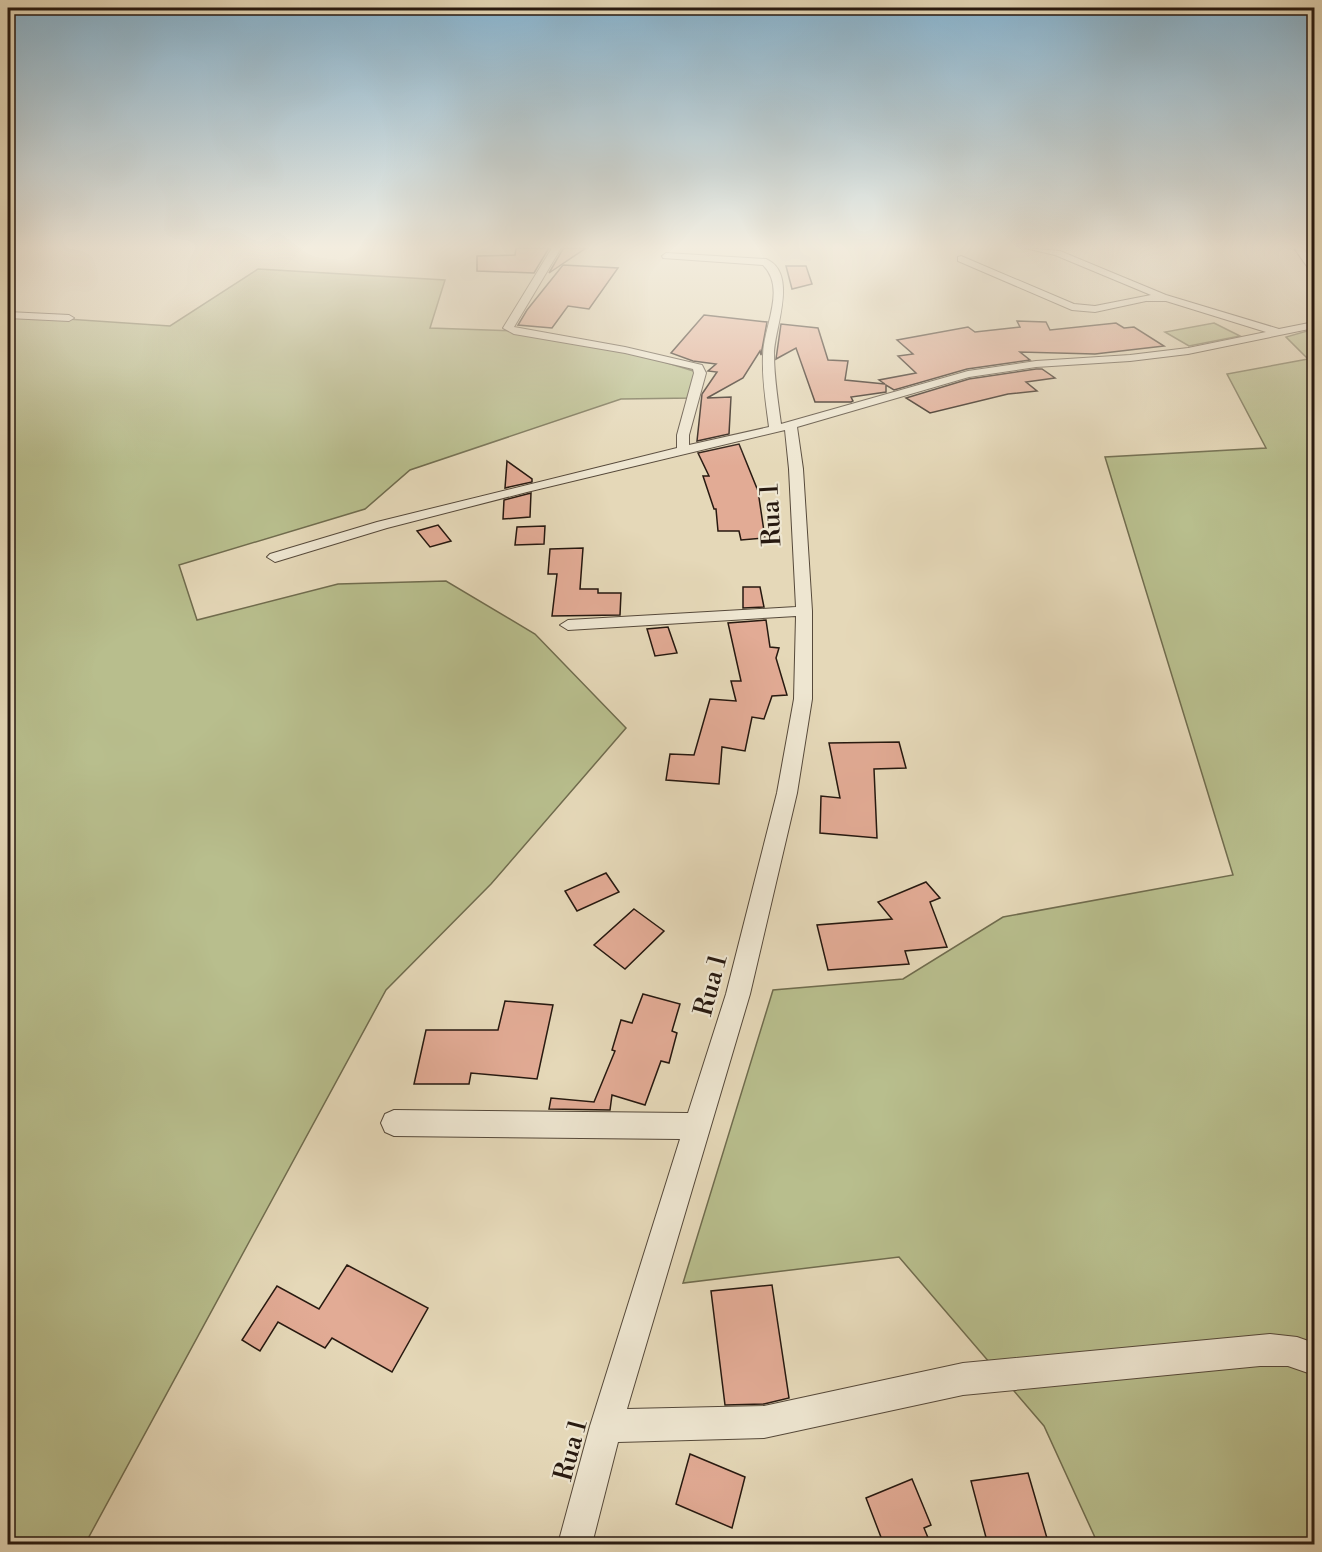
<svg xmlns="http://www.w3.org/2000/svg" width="1322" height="1552" viewBox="0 0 1322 1552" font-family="'Libre Bodoni',serif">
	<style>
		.green { fill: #b8be8d; stroke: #706c4e; stroke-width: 1.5 }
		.building { fill: #e2ab95; stroke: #271910; stroke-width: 1.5 }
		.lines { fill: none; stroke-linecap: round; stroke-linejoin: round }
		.street-casing { stroke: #56493a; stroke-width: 2 }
		.street { fill: #eee6d1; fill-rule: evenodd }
		.labels { text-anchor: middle; stroke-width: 4.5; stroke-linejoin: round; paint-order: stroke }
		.near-street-label { font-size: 26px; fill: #271910; stroke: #eee6d1 }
	</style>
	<rect width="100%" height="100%" fill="#e5d8b8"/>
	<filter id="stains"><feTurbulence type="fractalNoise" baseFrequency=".00333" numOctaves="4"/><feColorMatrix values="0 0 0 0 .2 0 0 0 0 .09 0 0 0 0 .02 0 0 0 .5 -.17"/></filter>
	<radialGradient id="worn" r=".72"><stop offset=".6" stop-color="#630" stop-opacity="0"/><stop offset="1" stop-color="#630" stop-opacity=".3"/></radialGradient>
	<g class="green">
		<path d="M258 269 445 280 430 328 514 331 625 350 700 373 693 398 621 399 410 470 365 509 179 565 197 620 338 584 446 581 535 634 626 728 491 884 386 990 85 1544H8V315L170 326Z"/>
		<path d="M1214 323 1240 336 1189 346 1165 332Z"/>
		<path d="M1314 329V1544H1098L1044 1426 899 1257 683 1283 773 990 903 979 1003 917 1233 875 1105 457 1266 448 1227 374 1308 359 1286 337Z"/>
	</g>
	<g class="building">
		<path d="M516 248H549L534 273 477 271V256L515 255Z"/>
		<path d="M563 248H586L549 273 563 249Z"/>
		<path d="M563 265 618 268 589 309 568 306 552 328 518 325 527 310Z"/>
		<path d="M786 266H806L812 284 792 289Z"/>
		<path d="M704 315 767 322 761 355 760 351 743 378 707 398 731 397 729 434 697 441 702 394 717 372 708 371 716 364 693 361 671 353Z"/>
		<path d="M1017 321 1046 322 1050 330 1116 323 1124 328 1134 327 1164 346 1095 354 1020 352 1030 360 967 369 894 390 886 385V392L851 397 853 401 851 402H815L796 348 776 359 781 324 818 328 828 360 848 361 845 380 885 384 879 380 916 373 898 356 913 354 897 340 968 327 975 332 1020 327Z"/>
		<path d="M1036 369H1042L1055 378 1026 382 1037 391 1008 394 930 413 906 398 969 379Z"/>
		<path d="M739 444 758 491 765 538 741 540 739 531H718L716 509H714L703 476H709L698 453Z"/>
		<path d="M507 461 532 479V482L505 488Z"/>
		<path d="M531 493 530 517 503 519 504 500Z"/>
		<path d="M438 525 451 541 430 547 417 531Z"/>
		<path d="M545 526 544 544 515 545 517 527Z"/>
		<path d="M583 548 580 589H598V593H621L620 615 552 616 557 574H548L550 549Z"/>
		<path d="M743 587H760L764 607 743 608Z"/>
		<path d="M766 620 770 647 779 648 776 658 787 695 772 696 764 719 752 717 745 751 722 747 719 784 666 780 670 754 694 755 710 699 736 701 731 681H741L728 623Z"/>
		<path d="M668 627 677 653 655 656 647 629Z"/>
		<path d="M899 742 906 768 874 769 877 838 820 833 821 796 840 798 829 743Z"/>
		<path d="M606 873 619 892 577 911 565 891Z"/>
		<path d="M926 882 940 898 930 902 947 947 905 951 909 964 828 970 817 925 892 919 878 902Z"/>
		<path d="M634 909 664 931 625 969 594 945Z"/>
		<path d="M643 994 680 1004 672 1031 677 1033 669 1063 661 1061 645 1105 612 1095 610 1110 549 1109 551 1098 594 1102 615 1051 612 1050 621 1020 632 1023Z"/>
		<path d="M505 1001 553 1005 537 1079 471 1073 469 1084H414L426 1030H498Z"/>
		<path d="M347 1265 428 1308 392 1372 332 1338 325 1348 278 1322 260 1351 242 1340 277 1286 319 1309Z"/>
		<path d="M772 1285 789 1398 764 1404 725 1405 711 1291Z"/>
		<path d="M690 1454 745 1477 732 1528 676 1504Z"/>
		<path d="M1028 1473 1049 1545H988L971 1481Z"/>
		<path d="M912 1479 931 1525 924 1528 931 1545H884L866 1498Z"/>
	</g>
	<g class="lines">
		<defs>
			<g id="street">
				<path d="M552 248H561L514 327 625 347 702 365 706 373 689 435V445L769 427C766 403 762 380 763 356 763 327 787 289 763 265L663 258 662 256 666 253 766 259C799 273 774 329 774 354 774 377 778 401 781 424L968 371 1036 361 1130 355 1188 348 1266 332 1166 301H1146L1095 312 1072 310 958 261V257L961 256 1074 304 1095 306 1151 295 1055 255 1025 248 1060 251 1166 295 1279 329 1314 322V328L1188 354 1130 361 1036 367 969 377 797 427 803 469 812 611V699L797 793 750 994 627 1409 764 1406 963 1363 1270 1334 1297 1337 1314 1343V1375L1288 1366H1260L963 1395 764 1438 618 1442 592 1544H558L590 1426 680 1139 394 1136 385 1132 381 1123 385 1114 394 1110 688 1113 726 994 777 793 794 699 796 616 568 630 560 625 568 620 796 607 789 469 785 430 527 492 387 528 275 562 267 557 270 554 377 522 677 448V435L694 373 693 369 625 353 514 334 503 328Z"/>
				<path d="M1294 248H1303L1314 264V273L1311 272Z"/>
				<path d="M8 312 69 315 74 318 69 321 8 318Z"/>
			</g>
		</defs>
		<use href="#street" class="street-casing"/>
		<use href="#street" class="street"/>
	</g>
	<linearGradient id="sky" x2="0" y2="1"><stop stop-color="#87b6d4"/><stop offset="0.53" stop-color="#f3eddf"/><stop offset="1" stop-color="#f3eddf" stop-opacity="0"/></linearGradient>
	<rect width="1322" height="466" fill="url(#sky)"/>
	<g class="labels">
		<g class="near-street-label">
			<text transform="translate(770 515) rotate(-93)" y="9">Rua 1</text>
			<text transform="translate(710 985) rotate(-75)" y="9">Rua 1</text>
			<text transform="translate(570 1450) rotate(-75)" y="9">Rua 1</text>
		</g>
	</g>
	<rect width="1322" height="1552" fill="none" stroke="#e5d8b8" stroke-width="30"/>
	<rect x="9" y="9" width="1304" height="1534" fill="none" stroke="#271910" stroke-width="3"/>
	<rect x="15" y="15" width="1292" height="1522" fill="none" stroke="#271910" stroke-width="1.5"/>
	<rect width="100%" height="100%" filter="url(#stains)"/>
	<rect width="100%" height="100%" fill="url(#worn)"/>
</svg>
